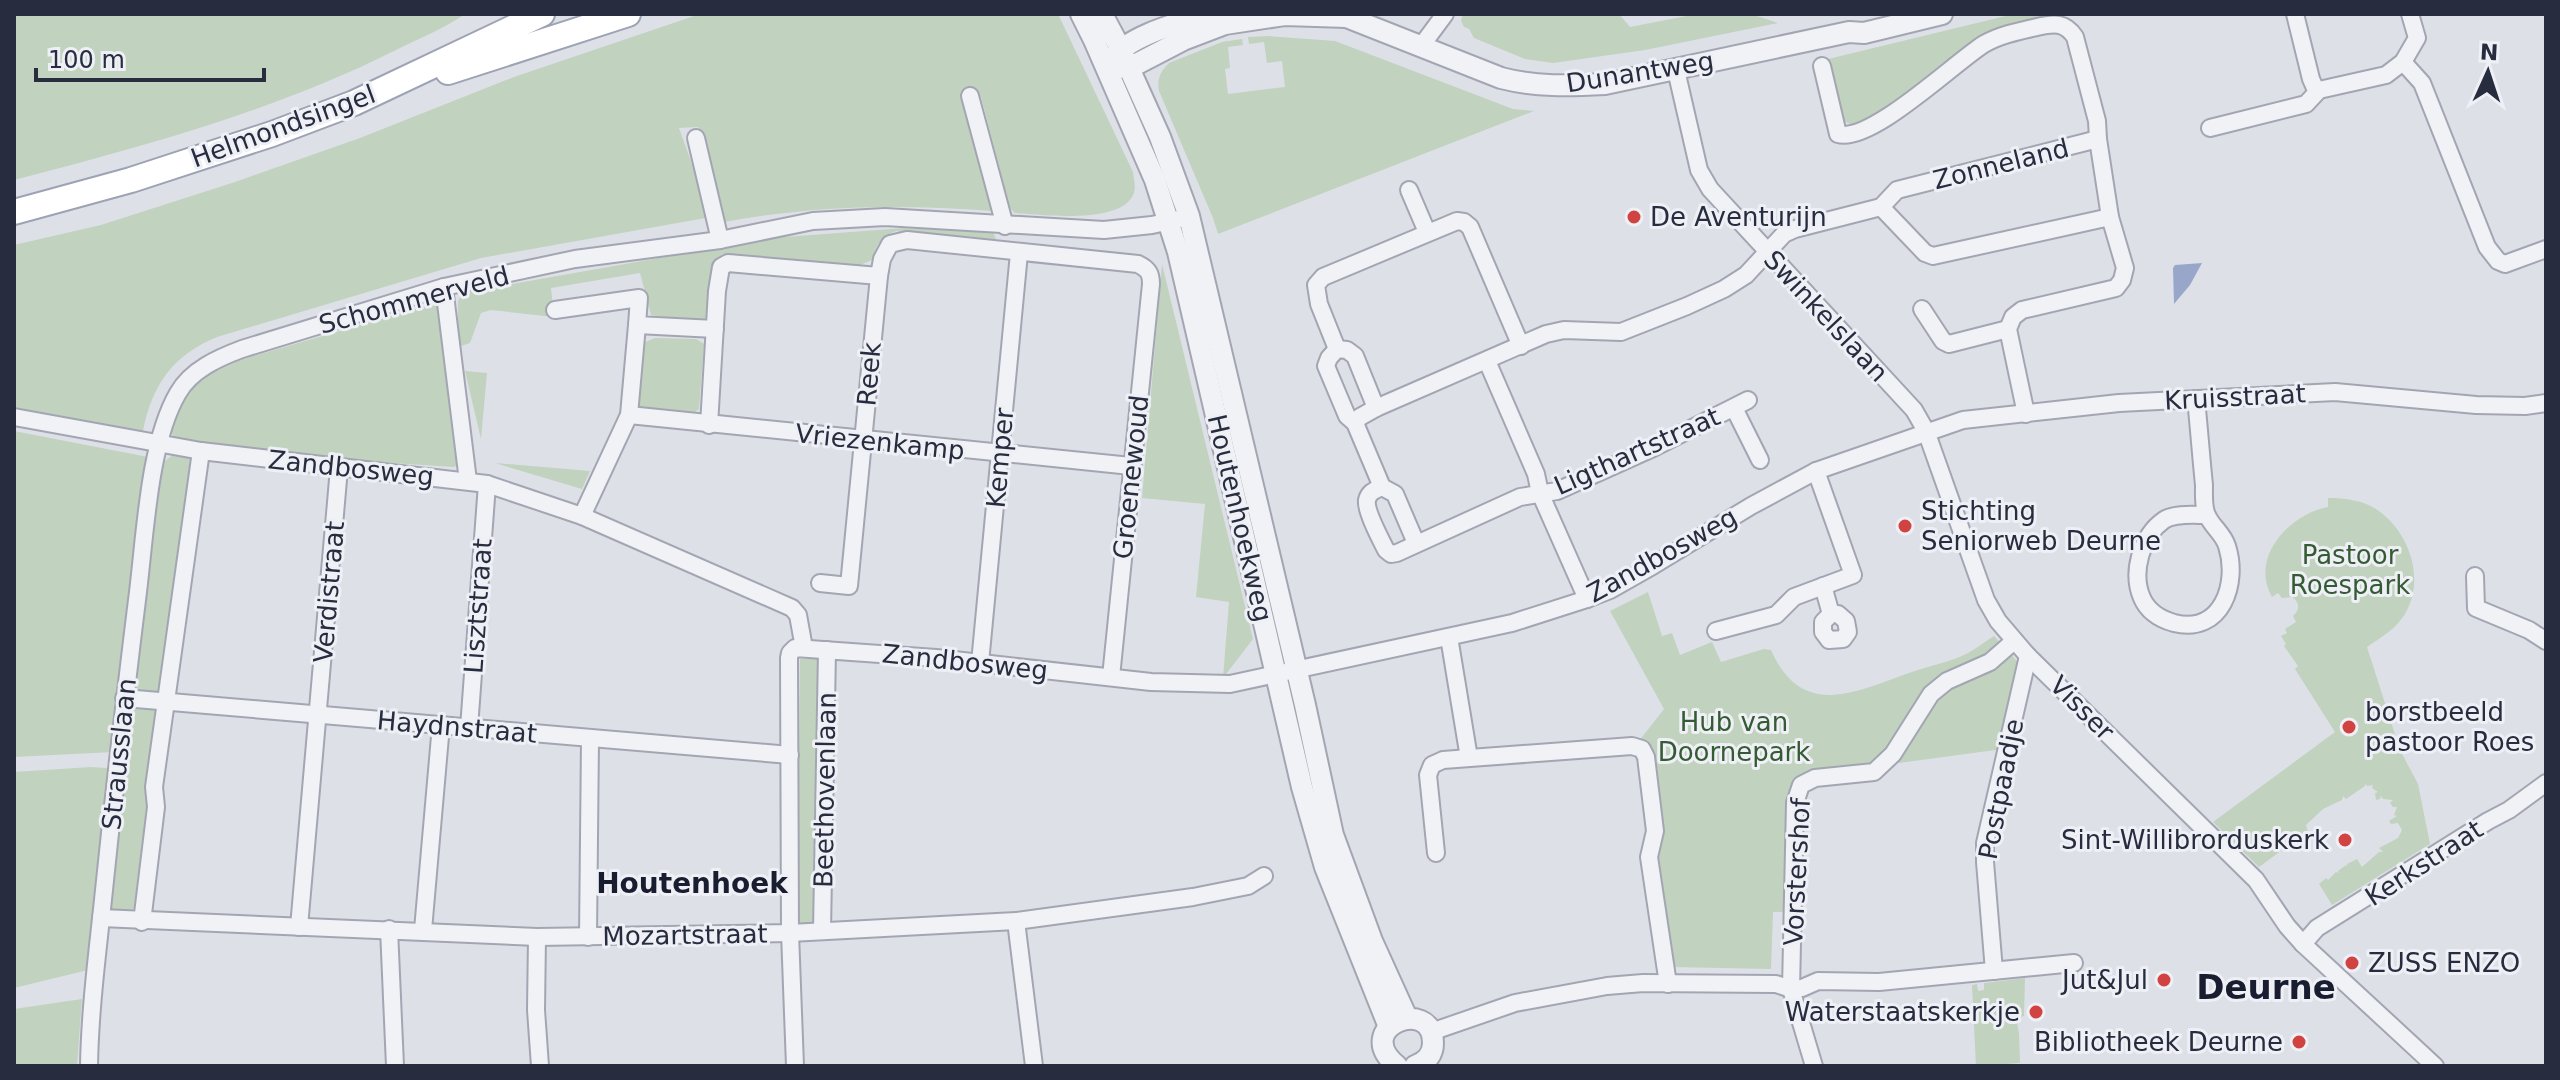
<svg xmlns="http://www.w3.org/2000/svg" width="2560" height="1080" viewBox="0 0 2560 1080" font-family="'DejaVu Sans',sans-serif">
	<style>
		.green { fill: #c1d2bf }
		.water { fill: #98a7c9 }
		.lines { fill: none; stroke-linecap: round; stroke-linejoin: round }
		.minor-casing { stroke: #a3a6b2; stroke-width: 20 }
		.tertiary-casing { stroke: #a3a6b2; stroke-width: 24 }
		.primary-casing { stroke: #9da3b4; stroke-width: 28 }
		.minor { stroke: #f1f2f6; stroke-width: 16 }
		.tertiary { stroke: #f1f2f6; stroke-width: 20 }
		.primary { stroke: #fff; stroke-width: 24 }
		.poi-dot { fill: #d14340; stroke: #eef0f6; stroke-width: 3 }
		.labels { text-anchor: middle; stroke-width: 6; stroke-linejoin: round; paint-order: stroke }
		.street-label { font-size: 26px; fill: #272c3f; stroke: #eef0f6 }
		.poi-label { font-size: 26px; fill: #272c3f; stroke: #eef0f6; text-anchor: start }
		.park-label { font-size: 26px; fill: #355b34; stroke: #eef0f6 }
		.neighbourhood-label { font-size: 28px; font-weight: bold; fill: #191d30; stroke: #eef0f6 }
		.district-label { font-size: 34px; font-weight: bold; fill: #191d30; stroke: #eef0f6 }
	</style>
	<rect width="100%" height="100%" fill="#dee0e8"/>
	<g class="green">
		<path d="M14 14H465C443 29 418 39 394 51 274 111 144 146 14 180Z"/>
		<path d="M700 14H1058L1133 172C1134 181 1137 189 1132 197 1116 224 1041 215 1015 213L1010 208 981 97 967 101 995 207 992 211C897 204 818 205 724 222L698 127 679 128 711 217 481 258 217 337C173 355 152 385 143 431L14 410V245L101 225 235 182 360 138 514 77Z"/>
		<path d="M1463 14H1619L1630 27 1697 14H1751L1778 23 1645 50 1553 63 1525 59 1474 38 1469 29 1464 27 1461 21Z"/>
		<path d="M2014 14H2063L1994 31 1867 124C1854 125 1848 126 1839 116L1824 60Z"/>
		<path d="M1268 36 1335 41 1513 109 1534 111 1218 234 1213 218 1159 91C1157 79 1160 72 1169 63L1222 42 1242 39 1243 45 1228 47 1230 68 1225 69 1228 94 1285 87 1282 61 1267 63 1264 42 1249 44 1248 37Z"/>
		<path d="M904 228 989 232H993L996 239 991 242 896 231C880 238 877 243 872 260L860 265 722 254 714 265 710 316 700 322 651 315 640 273 551 288 554 317 491 310 481 313 470 343 458 347V301L462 294 472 291 772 238Z"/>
		<path d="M1162 264 1253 639 1223 678 1229 602 1196 597 1205 504 1142 498Z"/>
		<path d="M428 305 438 306 459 464 454 467 361 461 175 440 169 426 188 392 210 374 240 360Z"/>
		<path d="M655 338 696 339 704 344 699 409 692 414 643 409 638 406 645 342Z"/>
		<path d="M465 371 487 373 481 439Z"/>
		<path d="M14 431 148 457 113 752 14 757Z"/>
		<path d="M174 454 190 458 162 688 155 694 141 693 133 684 161 464Z"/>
		<path d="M495 463 590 471 582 489Z"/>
		<path d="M2328 498C2344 498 2362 500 2376 509 2409 531 2426 578 2405 614 2396 629 2380 638 2367 647L2400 750 2418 784 2430 844 2332 905 2319 884 2326 878 2328 880 2336 872 2339 873 2338 871 2346 865 2347 867V864L2357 859 2362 867 2379 852H2383L2379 848 2398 838 2402 830 2398 823 2391 824 2389 821 2397 816 2394 815 2397 807H2393L2390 803 2393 800 2383 799 2381 796 2380 799 2376 800 2375 793 2378 792 2372 788 2373 785 2367 786 2365 784V786L2346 799 2343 796 2342 800 2323 809 2306 825 2308 832 2301 838 2298 836 2299 839 2289 843 2285 849 2282 848V850L2259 867 2213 822 2335 732 2295 669 2298 666 2284 646 2286 644 2281 636 2287 633 2285 629 2296 622 2293 616C2300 610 2300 602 2292 597L2282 598 2278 593 2272 597C2249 557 2290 514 2328 507Z"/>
		<path d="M1648 592 1662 636 1672 633 1680 655 1712 642 1721 662 1764 649 1771 650C1802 720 1855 692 1909 673 1928 666 1951 662 1968 653 1977 648 1986 641 1994 636L2024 669 2003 749 1899 763 1892 753 1873 770C1854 771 1809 765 1797 779 1792 784 1791 790 1789 797L1786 912H1773L1771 969 1672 967 1653 856 1663 834 1652 754 1639 741 1664 709 1610 611Z"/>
		<path d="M800 659H822L819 928H797Z"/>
		<path d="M140 704 153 706 158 712 134 908 128 912H114L107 904 130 713Z"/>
		<path d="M91 767 106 768 110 771 99 860 90 965 88 970 14 988V772Z"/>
		<path d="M2025 978 2024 1016 2016 1018 2019 1033 2020 1063 2006 1064V1066H1976L1972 985 1977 984 1978 991 1984 990V983Z"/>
		<path d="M82 999 77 1066H14V1009Z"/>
	</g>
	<path class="water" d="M2202 263 2190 285 2174 304 2173 268 2175 265Z"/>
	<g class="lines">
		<defs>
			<g id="minor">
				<path d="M2295 14 2311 79 2315 88 2319 90"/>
				<path d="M1422 45 1445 14"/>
				<path d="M2403 62 2422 83 2487 247 2498 261 2505 264 2546 249"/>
				<path d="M1822 66 1838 134C1870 144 1954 63 1984 44 2000 35 2019 31 2037 27 2054 23 2065 22 2075 37L2097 121 2098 139"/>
				<path d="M1676 70 1699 170 1710 189 1914 410 1926 431 1986 600 1998 621 2028 656 2256 880 2287 926 2303 944 2435 1066"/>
				<path d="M970 96 1005 226"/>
				<path d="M2210 128 2306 104 2319 90 2386 75 2403 62 2417 38 2410 14"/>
				<path d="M696 138 720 240"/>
				<path d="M1409 190 1427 232"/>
				<path d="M1881 207 1925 253 1933 256 2110 217 2125 268 2122 280 2116 288 2022 310 2013 317 2008 329 2026 414"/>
				<path d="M444 287 468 481"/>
				<path d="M1922 309 1943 341 1949 344 2008 329"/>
				<path d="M555 310 639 298 637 325 715 329"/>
				<path d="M1337 349 1319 304 1316 285 1323 277 1457 221 1464 222 1470 227 1521 346"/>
				<path d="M1487 361 1536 474 1540 493 1587 599"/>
				<path d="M2196 399C2199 428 2201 456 2204 485 2204 494 2203 507 2207 515 2212 527 2223 533 2227 546 2239 583 2222 635 2174 623 2160 619 2148 612 2142 598 2131 573 2141 536 2164 520 2175 513 2194 515 2206 515"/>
				<path d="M1376 408 1355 356 1347 350 1337 349 1329 358 1326 366 1347 416 1355 423 1382 487 1395 494 1416 543"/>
				<path d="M1734 408 1760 460"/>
				<path d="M629 415 1131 466"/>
				<path d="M14 417 201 451 487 484 582 516 792 608 798 615 804 648"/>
				<path d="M1355 423 1360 417 1376 408 1546 334 1564 330 1621 332 1687 306 1724 289 1746 275 1784 234 1795 229 1881 207 1897 190 2098 139 2110 217"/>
				<path d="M709 425 717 291 721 267 728 263 879 276 882 259 890 244 907 240 1138 264C1148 269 1151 273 1151 284L1111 677"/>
				<path d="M1382 487C1375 490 1369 492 1367 500 1365 510 1381 540 1386 550L1391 554 1397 553 1520 497 1557 491 1653 448 1748 400"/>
				<path d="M582 516 629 415 637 325"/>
				<path d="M2475 576 2476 608 2529 630 2546 641"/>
				<path d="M820 583 849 586 879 276"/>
				<path d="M1823 586 1831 614 1823 622V632L1829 640 1843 639 1848 632 1846 621 1838 614H1831"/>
				<path d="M1716 631 1776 615 1794 597 1853 575 1816 471"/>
				<path d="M1449 637 1469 758"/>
				<path d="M980 663 1019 253"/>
				<path d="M124 698 790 755"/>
				<path d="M469 728 487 484"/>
				<path d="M1436 853 1428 775 1432 765 1443 760 1632 746 1642 749 1646 757 1655 831 1649 857 1668 984"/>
				<path d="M101 918 537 937 790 933 1016 921 1193 897 1248 886 1264 876"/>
				<path d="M1016 921 1034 1066"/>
				<path d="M142 922 156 807 154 787 201 451"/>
				<path d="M299 927 339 468"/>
				<path d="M389 929 395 1066"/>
				<path d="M423 930 441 725"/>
				<path d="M822 931 827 650"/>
				<path d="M537 937 536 1010 540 1066"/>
				<path d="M588 937 590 739"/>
				<path d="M2303 944 2317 928 2488 821 2509 810 2546 783"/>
				<path d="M1994 971 1985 862V843L2028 656"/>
				<path d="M1431 1032 1515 1003 1607 986 1643 983 1776 984 1791 989 1802 988 1818 981 1879 982 2074 963"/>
				<path d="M89 1066C90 1007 98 949 104 890 114 793 125 697 137 600 145 540 148 444 178 393 191 370 218 358 242 349L444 287 575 259 720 240 813 221 885 217 1104 230 1152 225 1179 219"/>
				<path d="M795 1066 790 933 789 658 790 653 795 648 936 658 1151 682 1230 684 1512 623 1587 599 1610 590 1654 565 1751 506 1816 471 1963 420 2119 403 2335 392 2476 405 2525 406 2546 403"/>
				<path d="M1814 1066 1791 989 1795 803 1801 785 1815 778 1874 772 1893 754 1931 694 1947 681 1990 662 2014 641"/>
			</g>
			<g id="tertiary">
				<path d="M1081 14 1094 40 1155 180 1178 252 1302 787 1325 867 1389 1027"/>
				<path d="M1102 14 1120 48 1160 137 1189 216 1305 705 1333 835 1372 941 1407 1018"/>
				<path d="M1339 14 1501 78C1536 87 1569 86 1605 84L1849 32 1864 33 1942 14"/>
				<path d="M1112 59C1130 35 1179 23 1208 14"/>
				<path d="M1116 67 1129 68 1183 40 1225 24 1285 15 1346 17"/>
				<path d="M1397 1066C1350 1027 1433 995 1433 1043 1433 1055 1426 1062 1415 1066"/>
			</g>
			<g id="primary">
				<path d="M448 72 628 14"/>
				<path d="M14 212 131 180 272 134 354 103 542 14"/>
			</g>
		</defs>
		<use href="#minor" class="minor-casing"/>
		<use href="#tertiary" class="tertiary-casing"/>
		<use href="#primary" class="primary-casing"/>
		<use href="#minor" class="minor"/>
		<use href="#tertiary" class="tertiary"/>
		<use href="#primary" class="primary"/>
	</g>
	<g class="poi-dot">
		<circle cx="1634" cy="217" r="8"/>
		<circle cx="1905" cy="526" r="8"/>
		<circle cx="2349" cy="727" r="8"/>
		<circle cx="2345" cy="840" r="8"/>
		<circle cx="2352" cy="963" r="8"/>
		<circle cx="2164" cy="980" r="8"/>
		<circle cx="2036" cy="1012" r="8"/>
		<circle cx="2299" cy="1042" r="8"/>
	</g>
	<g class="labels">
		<g class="street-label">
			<text transform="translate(1640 72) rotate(-9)" y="9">Dunantweg</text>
			<text transform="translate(283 126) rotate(-20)" y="9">Helmondsingel</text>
			<text transform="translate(2001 164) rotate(-14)" y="9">Zonneland</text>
			<text transform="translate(414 300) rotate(-15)" y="9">Schommerveld</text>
			<text transform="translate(1826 316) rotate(47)" y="9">Swinkelslaan</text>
			<text transform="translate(869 374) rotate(-85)" y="9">Reek</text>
			<text transform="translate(2235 397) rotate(-3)" y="9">Kruisstraat</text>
			<text transform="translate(880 442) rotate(6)" y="9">Vriezenkamp</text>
			<text transform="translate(1637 451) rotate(-24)" y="9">Ligthartstraat</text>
			<text transform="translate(1000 458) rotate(-85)" y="9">Kemper</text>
			<text transform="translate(351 468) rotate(6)" y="9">Zandbosweg</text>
			<text transform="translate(1131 477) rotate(-84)" y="9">Groenewoud</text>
			<text transform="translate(1240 518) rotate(77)" y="9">Houtenhoekweg</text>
			<text transform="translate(1662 555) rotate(-29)" y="9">Zandbosweg</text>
			<text transform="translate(329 592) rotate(-85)" y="9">Verdistraat</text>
			<text transform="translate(478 606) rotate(-86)" y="9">Lisztstraat</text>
			<text transform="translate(965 662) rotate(6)" y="9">Zandbosweg</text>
			<text transform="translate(2082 708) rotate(45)" y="9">Visser</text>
			<text transform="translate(457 727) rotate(5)" y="9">Haydnstraat</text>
			<text transform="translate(119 754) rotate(-84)" y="9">Strausslaan</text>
			<text transform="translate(2001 789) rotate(-79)" y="9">Postpaadje</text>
			<text transform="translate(825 790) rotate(-89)" y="9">Beethovenlaan</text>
			<text transform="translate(2424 863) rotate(-33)" y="9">Kerkstraat</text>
			<text transform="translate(1797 872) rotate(-87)" y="9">Vorstershof</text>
			<text transform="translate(685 935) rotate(-1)" y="9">Mozartstraat</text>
		</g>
		<g class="poi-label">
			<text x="1650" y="226">De Aventurijn</text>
			<text x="1921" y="520">Stichting<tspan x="1921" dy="30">Seniorweb Deurne</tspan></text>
			<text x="2365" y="721">borstbeeld<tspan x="2365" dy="30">pastoor Roes</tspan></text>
			<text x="2329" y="849" text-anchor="end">Sint-Willibrorduskerk</text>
			<text x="2368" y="972">ZUSS ENZO</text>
			<text x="2148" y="989" text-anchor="end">Jut&amp;Jul</text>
			<text x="2020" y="1021" text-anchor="end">Waterstaatskerkje</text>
			<text x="2283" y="1051" text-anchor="end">Bibliotheek Deurne</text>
		</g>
		<g class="park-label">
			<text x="2350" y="564">Pastoor<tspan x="2350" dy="30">Roespark</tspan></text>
			<text x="1734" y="731">Hub van<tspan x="1734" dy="30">Doornepark</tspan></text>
		</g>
		<g class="neighbourhood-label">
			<text x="692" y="893">Houtenhoek</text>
		</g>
		<g class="district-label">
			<text x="2266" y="999">Deurne</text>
		</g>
	</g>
	<rect width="2560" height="1080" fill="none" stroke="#272c3f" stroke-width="32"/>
	<g transform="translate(2488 72) rotate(3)" stroke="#eef0f6" stroke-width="6" paint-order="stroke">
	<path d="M0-6L14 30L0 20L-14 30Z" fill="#272c3f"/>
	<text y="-12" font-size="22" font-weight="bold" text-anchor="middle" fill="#272c3f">N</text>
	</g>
	<path d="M36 68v12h228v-12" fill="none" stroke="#272c3f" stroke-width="4"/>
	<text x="48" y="68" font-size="24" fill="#272c3f" stroke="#eef0f6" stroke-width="6" paint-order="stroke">100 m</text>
</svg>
